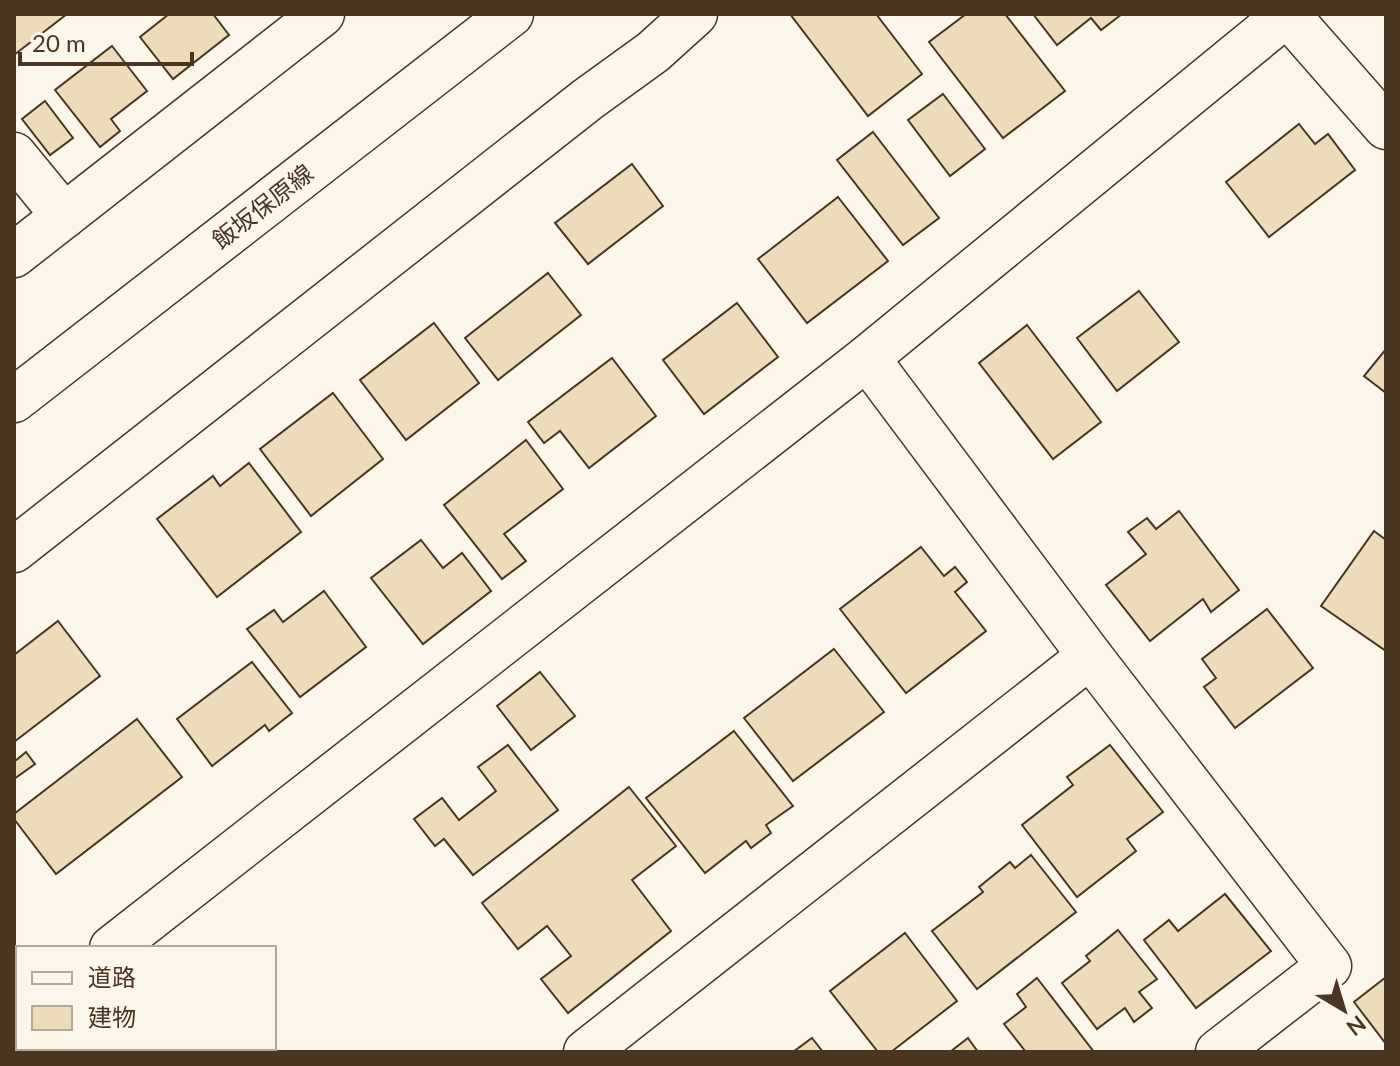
<svg xmlns="http://www.w3.org/2000/svg" width="1400" height="1066" viewBox="0 0 1400 1066" font-family="Lato,'Noto Sans JP',sans-serif">
	<style>
		.building { fill: #ecdcbc; stroke: #4a3520; stroke-width: 2 }
		.lines { fill: none; stroke-linecap: round; stroke-linejoin: round }
		.minor-casing { stroke: #4a3520; stroke-width: 47 }
		.tertiary-casing { stroke: #4a3520; stroke-width: 47 }
		.secondary-casing { stroke: #4a3520; stroke-width: 47 }
		.minor { stroke: #fbf6e9; stroke-width: 44 }
		.tertiary { stroke: #fbf6e9; stroke-width: 44 }
		.secondary { stroke: #fbf6e9; stroke-width: 44 }
		.labels { text-anchor: middle; stroke-width: 6; stroke-linejoin: round; paint-order: stroke }
		.street-label { font-size: 24px; fill: #4a3520; stroke: #fbf6e9 }
	</style>
	<rect width="100%" height="100%" fill="#fbf6e9"/>
	<g class="building">
		<path d="M14 14H67L14 55Z"/>
		<path d="M169 14H213L229 35 173 79 140 37Z"/>
		<path d="M790 14H876L922 74 868 116Z"/>
		<path d="M966 14H1005L1065 91 1003 138 929 42Z"/>
		<path d="M1033 14H1122L1101 30 1091 18 1057 45Z"/>
		<path d="M112 46 147 91 111 119 120 131 100 147 55 90Z"/>
		<path d="M943 94 985 149 950 176 908 120Z"/>
		<path d="M45 101 73 138 50 155 22 119Z"/>
		<path d="M1299 124 1315 144 1328 134 1355 170 1269 237 1226 182Z"/>
		<path d="M873 132 939 218 903 245 837 160Z"/>
		<path d="M632 164 663 206 588 264 555 223Z"/>
		<path d="M838 197 888 261 807 323 758 259Z"/>
		<path d="M548 273 581 315 498 380 465 338Z"/>
		<path d="M1139 291 1179 342 1117 391 1077 338Z"/>
		<path d="M737 303 778 357 704 414 663 360Z"/>
		<path d="M434 323 479 383 406 440 360 380Z"/>
		<path d="M1027 325 1101 422 1053 459 979 363Z"/>
		<path d="M1386 349V393L1364 376Z"/>
		<path d="M612 358 656 416 589 468 560 431 544 443 528 422Z"/>
		<path d="M333 393 383 459 311 516 260 449Z"/>
		<path d="M526 440 563 489 504 534 526 561 502 579 444 505Z"/>
		<path d="M249 463 301 532 217 597 157 519 213 476 220 486Z"/>
		<path d="M1179 511 1239 590 1211 612 1203 599 1150 641 1106 585 1146 554 1128 532 1147 518 1156 529Z"/>
		<path d="M1374 531 1386 540V651L1321 606Z"/>
		<path d="M421 540 443 568 462 553 491 591 423 644 371 578Z"/>
		<path d="M921 547 944 576 955 567 967 582 955 592 986 631 906 693 840 609Z"/>
		<path d="M324 591 366 647 300 697 247 629 274 610 283 622Z"/>
		<path d="M1267 609 1313 668 1235 728 1204 687 1216 678 1202 659Z"/>
		<path d="M58 621 100 676 14 742V655Z"/>
		<path d="M834 649 884 712 793 781 744 718Z"/>
		<path d="M252 662 292 713 269 731 265 725 212 766 177 719Z"/>
		<path d="M540 672 575 716 531 750 497 706Z"/>
		<path d="M137 719 182 777 56 874 14 819V814Z"/>
		<path d="M734 731 793 806 766 825 771 833 751 848 746 841 705 873 646 798Z"/>
		<path d="M508 745 558 810 473 875 444 839 435 846 414 819 442 798 459 820 496 791 478 767Z"/>
		<path d="M1110 745 1163 812 1127 839 1136 851 1077 897 1022 825 1073 785 1067 777Z"/>
		<path d="M26 752 35 764 14 779V762Z"/>
		<path d="M629 787 676 846 632 880 671 931 568 1013 541 979 571 956 547 926 518 949 482 903Z"/>
		<path d="M1031 855 1076 912 977 989 932 931 983 892 979 887 1010 862 1015 868Z"/>
		<path d="M1225 894 1271 951 1196 1008 1144 940 1169 920 1178 931Z"/>
		<path d="M1118 930 1157 979 1139 992 1152 1008 1134 1022 1125 1008 1097 1029 1062 983 1090 961 1086 956Z"/>
		<path d="M905 933 957 1001 891 1052H878L830 991Z"/>
		<path d="M1386 977V1044L1354 1002Z"/>
		<path d="M1037 978 1094 1052H1026L1004 1024 1026 1007 1017 994Z"/>
		<path d="M812 1038 823 1052H793Z"/>
		<path d="M968 1038 978 1052H950Z"/>
	</g>
	<g class="lines">
		<defs>
			<g id="minor">
				<path d="M1287 14 1386 127"/>
				<path d="M14 155 64 216"/>
				<path d="M14 255 322 14"/>
				<path d="M867 358 1090 656 1329 966 1218 1052"/>
				<path d="M112 948 867 358 1287 14"/>
				<path d="M14 1024 18 1021"/>
				<path d="M586 1052 1090 656"/>
			</g>
			<path id="tertiary" d="M14 550 588 99 653 52 695 14"/>
			<path id="secondary" d="M14 400 511 14"/>
		</defs>
		<use href="#minor" class="minor-casing"/>
		<use href="#tertiary" class="tertiary-casing"/>
		<use href="#secondary" class="secondary-casing"/>
		<use href="#minor" class="minor"/>
		<use href="#tertiary" class="tertiary"/>
		<use href="#secondary" class="secondary"/>
	</g>
	<g class="labels">
		<g class="street-label">
			<text transform="translate(263 207) rotate(-38)" y="8">飯坂保原線</text>
		</g>
	</g>
	<rect width="1400" height="1066" fill="none" stroke="#4a3520" stroke-width="32"/>
	<rect x="16" y="946" width="260" height="104" fill="#fbf6e9" stroke="#b4a999" stroke-width="2"/>
	<rect x="32" y="972" width="40" height="12" fill="#fbf6e9" stroke="#b4a999" stroke-width="2"/>
	<text x="88" y="986" font-size="24" fill="#4a3520">道路</text>
	<rect x="32" y="1006" width="40" height="24" fill="#ecdcbc" stroke="#b4a999" stroke-width="2"/>
	<text x="88" y="1026" font-size="24" fill="#4a3520">建物</text>
	<g transform="translate(1344 1010) rotate(142)" stroke="#fbf6e9" stroke-width="6" paint-order="stroke">
	<path d="M0-6L14 30L0 20L-14 30Z" fill="#4a3520"/>
	<text y="-12" font-size="22" font-weight="bold" text-anchor="middle" fill="#4a3520">N</text>
	</g>
	<path d="M20 52v12h172v-12" fill="none" stroke="#4a3520" stroke-width="4"/>
	<text x="32" y="52" font-size="24" fill="#4a3520" stroke="#fbf6e9" stroke-width="6" paint-order="stroke">20 m</text>
</svg>
